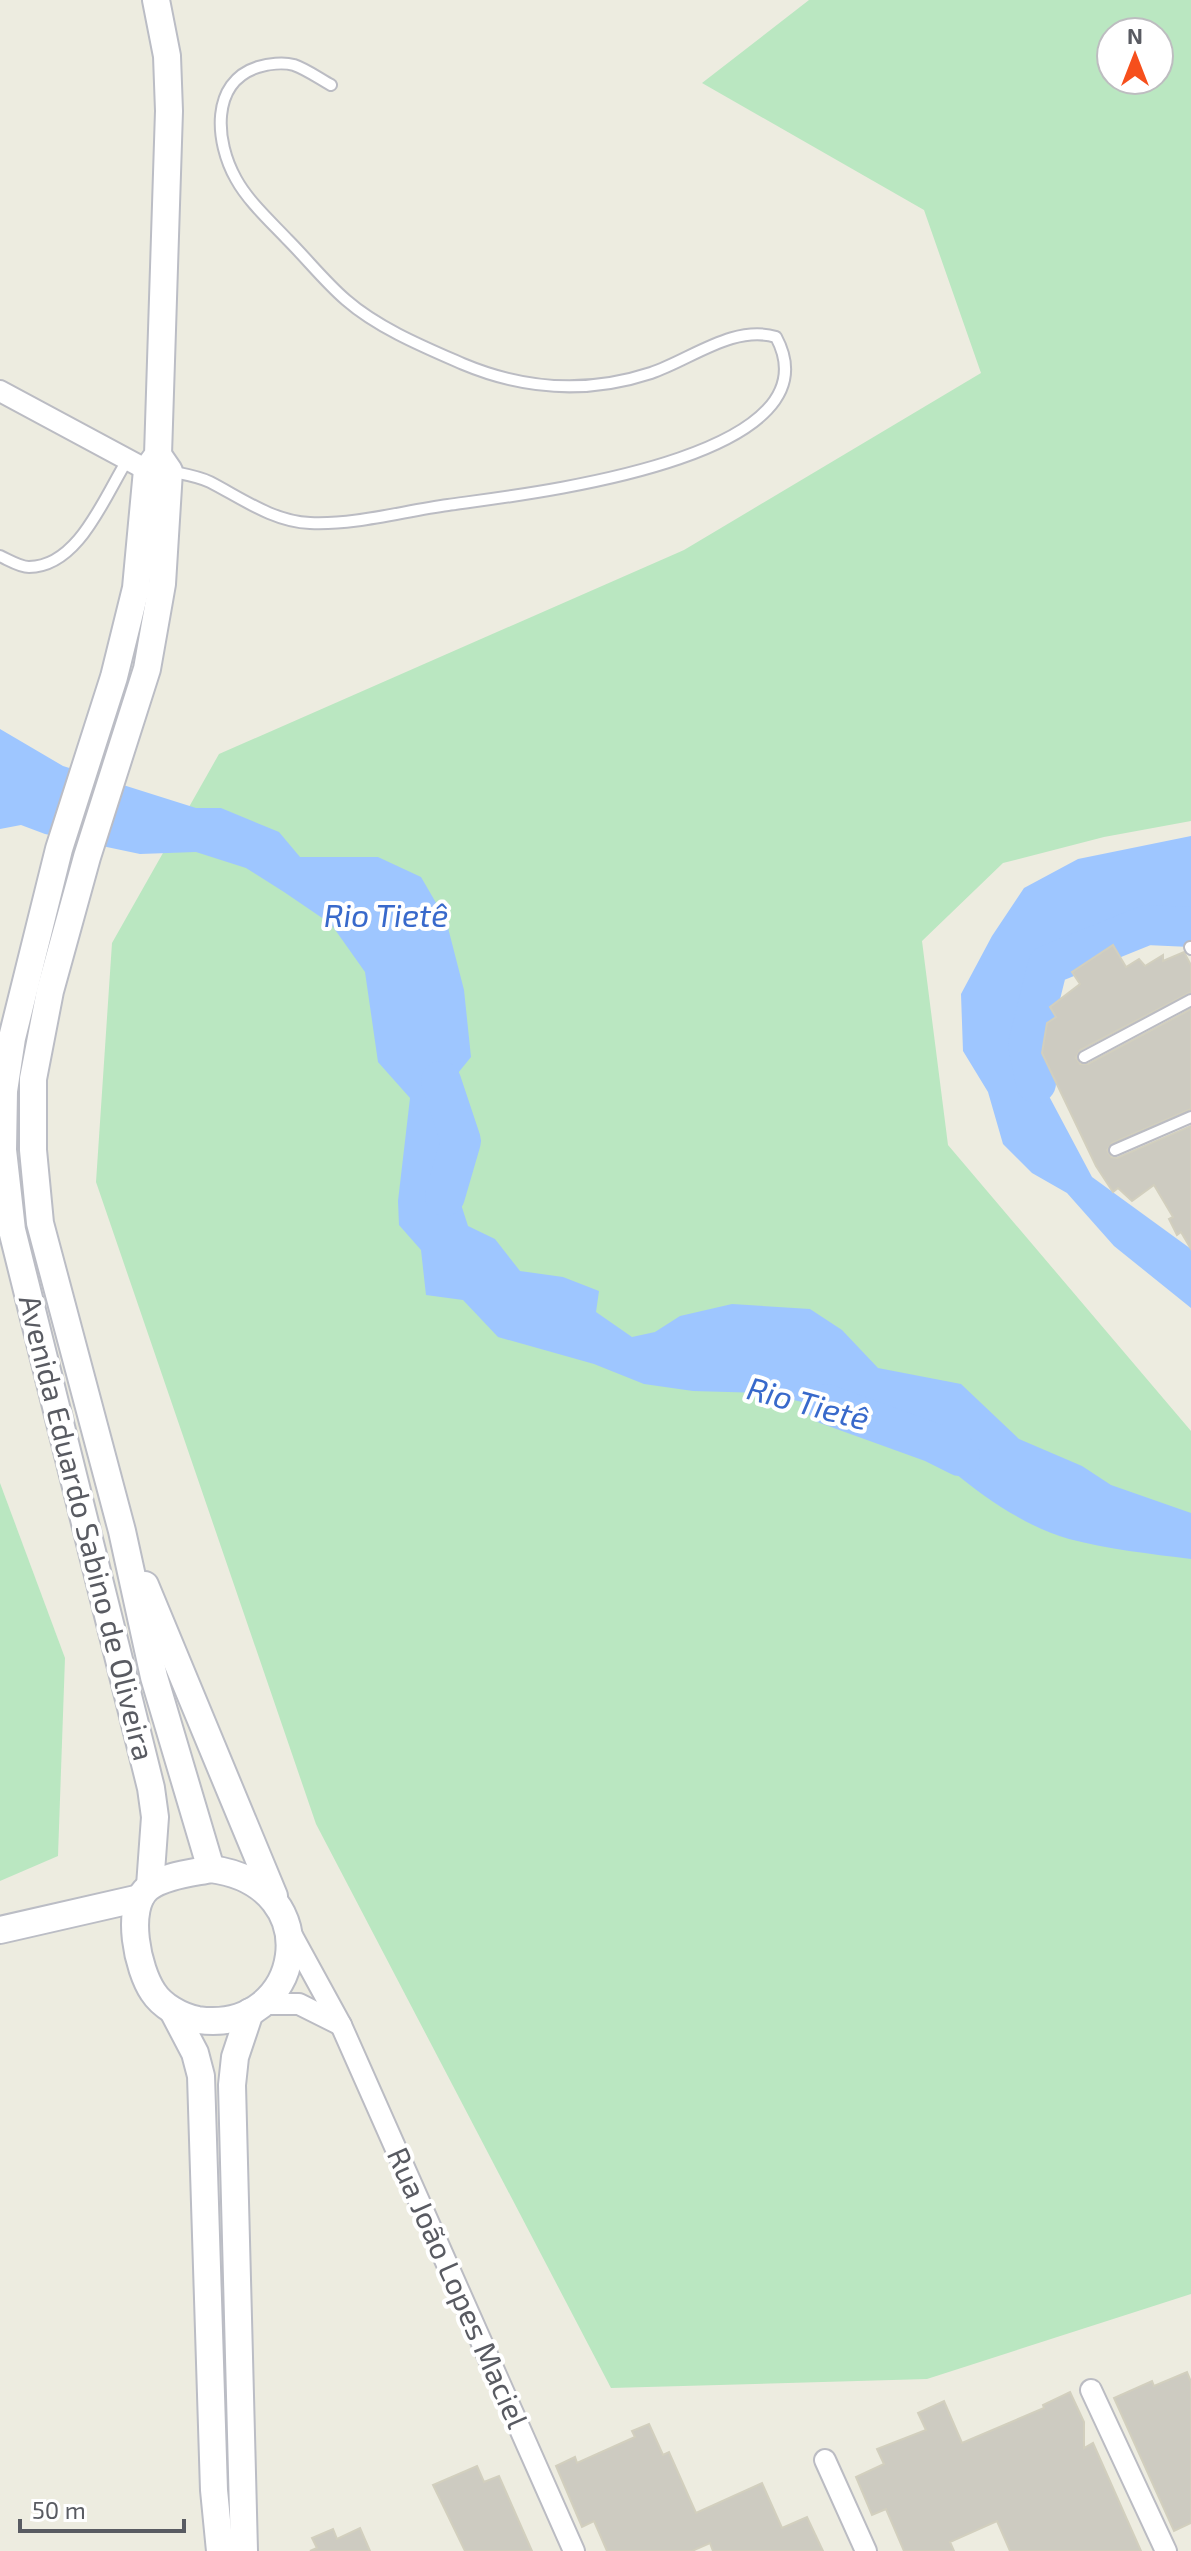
<svg xmlns="http://www.w3.org/2000/svg" width="1191" height="2551" viewBox="0 0 1191 2551" font-family="'Exo 2',sans-serif">
	<style>
		.green { fill: #bae7c1; fill-rule: evenodd }
		.water { fill: #9ec6ff }
		.lines { fill: none; stroke-linecap: round; stroke-linejoin: round }
		.river { stroke: #9ec6ff; stroke-width: 40 }
		.building { fill: #cdcbc1; stroke: #d2cfbe; stroke-width: 2 }
		.lane-casing { stroke: #bbbcc3; stroke-width: 14 }
		.street-casing { stroke: #bbbcc3; stroke-width: 24 }
		.secondary-casing { stroke: #bbbdc5; stroke-width: 30 }
		.lane { stroke: #fff; stroke-width: 10 }
		.street { stroke: #fff; stroke-width: 20 }
		.secondary { stroke: #fff; stroke-width: 26 }
		.labels { text-anchor: middle; stroke-width: 8; stroke-linejoin: round; paint-order: stroke }
		.street-label { font-size: 30px; fill: #595b62; stroke: #fff }
		.water-label { font-size: 32px; font-style: italic; fill: #3869cb; stroke: #fff }
	</style>
	<rect width="100%" height="100%" fill="#edece0"/>
	<g class="green">
		<path d="M809 0H1191V821L1104 837 1003 863 922 941 948 1145 1191 1431V2294L927 2379 611 2388 316 1824 96 1182 112 943 219 754 684 550 981 373 924 210 702 83ZM1111 32H1159V80H1111Z"/>
		<path d="M0 1483 65 1658 58 1856 0 1881Z"/>
	</g>
	<g class="water">
		<path d="M0 729 63 766 196 808H221L279 832 300 857H378L421 877 446 920 464 990 471 1057 445 1089 455 1117 464 1168 459 1198 468 1226 495 1239 520 1271 563 1277 599 1291 596 1312 632 1337 655 1332 680 1316 732 1304 810 1309 842 1330 878 1368 961 1384 1019 1439 1082 1466 1111 1485 1191 1513V1559C1150 1554 1108 1549 1069 1539 1007 1522 941 1464 896 1420L868 1423 824 1407 763 1393 693 1391 644 1384 594 1364 498 1337 463 1300 426 1295 421 1250 399 1225 398 1201 410 1098 378 1062 365 972 331 924 284 892 246 868 196 852 140 854 45 834 21 825 0 829Z"/>
		<path d="M1191 836V927L1152 924 1089 933 1053 954 1033 987 1032 1031 1042 1083 1092 1177 1191 1249V1308L1114 1246 1067 1193 1032 1173 1003 1144 988 1092 963 1051 961 994 992 936 1024 888 1078 859Z"/>
	</g>
	<g class="lines">
		<g class="river">
			<path d="M441 1081 461 1141 445 1196"/>
			<path d="M1036 1083 1028 1045 1048 965 1147 925 1191 927"/>
			<path d="M826 1404 934 1443 960 1456"/>
		</g>
	</g>
	<g class="building">
		<path d="M1113 945 1126 967 1139 959 1145 966 1163 955V961L1184 952 1191 965V992L1080 1050 1076 1058 1080 1064H1088L1191 1009V1109L1112 1143 1107 1150 1111 1157 1117 1158 1191 1126V1249L1181 1232 1177 1235 1169 1219 1173 1217 1154 1185 1132 1201 1118 1188 1113 1192 1096 1166 1042 1053 1047 1023 1056 1017 1050 1007 1080 984 1072 972Z"/>
		<path d="M1187 2372 1191 2382V2523L1174 2531 1114 2398 1152 2381 1154 2386Z"/>
		<path d="M1070 2392 1084 2422V2448L1093 2443 1141 2551H1010L997 2521 950 2542 954 2551H904L886 2509 872 2515 856 2477 884 2464 877 2449 926 2430 918 2413 944 2401 962 2443 1044 2408 1043 2405Z"/>
		<path d="M649 2424 663 2455 669 2452 696 2513 762 2483 782 2528 807 2517 823 2551H713L710 2543 692 2551H607L594 2521 582 2527 556 2466 575 2457 577 2463 635 2437 632 2431Z"/>
		<path d="M477 2466 484 2482 499 2476 532 2551H465L433 2485Z"/>
		<path d="M360 2528 370 2551H310L317 2548 312 2538 333 2529 337 2539Z"/>
	</g>
	<g class="lines">
		<defs>
			<g id="lane">
				<path d="M169 471C183 474 198 476 210 482 241 498 274 522 310 523 356 525 403 511 448 505 517 495 843 461 776 337 734 324 690 360 651 373 587 394 525 390 463 364 424 347 378 328 346 300 325 282 307 259 287 239 270 221 248 201 236 179 215 142 210 82 258 67 268 64 283 62 294 65 306 69 320 79 331 85"/>
				<path d="M0 556C9 560 20 567 29 567 79 567 105 495 128 459"/>
				<path d="M1190 947 1191 949"/>
				<path d="M1084 1057 1191 1000"/>
				<path d="M1115 1150 1191 1117"/>
			</g>
			<g id="street">
				<path d="M0 391 147 470 161 471"/>
				<path d="M289 1930 341 2025 574 2551"/>
				<path d="M262 2004H299L341 2025"/>
				<path d="M1091 2390 1166 2551"/>
				<path d="M825 2460 866 2551"/>
			</g>
			<g id="secondary">
				<path d="M158 455 169 471 162 584 147 669 87 857 50 991 33 1079V1150L40 1223 122 1531 154 1677 211 1869"/>
				<path d="M145 1585 274 1896"/>
				<path d="M211 1869C331 1885 303 2035 198 2020 181 2017 162 2006 153 1992 138 1970 124 1908 148 1888 163 1876 192 1873 211 1869Z"/>
				<path d="M150 1886 155 1817 151 1788 12 1230 3 1150 4 1091 12 1038 59 849 114 677 136 588 147 470 158 455 169 111 167 56 156 0"/>
				<path d="M0 1930 140 1898"/>
				<path d="M173 2011 195 2053 201 2076 214 2490 220 2551"/>
				<path d="M244 2551 232 2085 235 2057 250 2012"/>
			</g>
		</defs>
		<use href="#lane" class="lane-casing"/>
		<use href="#street" class="street-casing"/>
		<use href="#secondary" class="secondary-casing"/>
		<use href="#lane" class="lane"/>
		<use href="#street" class="street"/>
		<use href="#secondary" class="secondary"/>
	</g>
	<g class="labels">
		<g class="street-label">
			<text transform="translate(86 1528) rotate(76)" y="10">Avenida Eduardo Sabino de Oliveira</text>
			<text transform="translate(457 2288) rotate(66)" y="10">Rua João Lopes Maciel</text>
		</g>
		<g class="water-label">
			<text x="386" y="927">Rio Tietê</text>
			<text transform="translate(808 1404) rotate(15)" y="11">Rio Tietê</text>
		</g>
	</g>
	<g transform="translate(1135 56)"><circle r="38" fill="#ffffff" stroke="#bdbdc0" stroke-width="2"/>
	<path d="M0-6L14 30L0 20L-14 30Z" fill="#f64f1c"/>
	<text y="-12" font-size="22" font-weight="bold" text-anchor="middle" fill="#595b62">N</text>
	</g>
	<path d="M20 2519v12h164v-12" fill="none" stroke="#595b62" stroke-width="4"/>
	<text x="32" y="2519" font-size="24" fill="#595b62" stroke="#ffffff" stroke-width="6" paint-order="stroke">50 m</text>
</svg>
